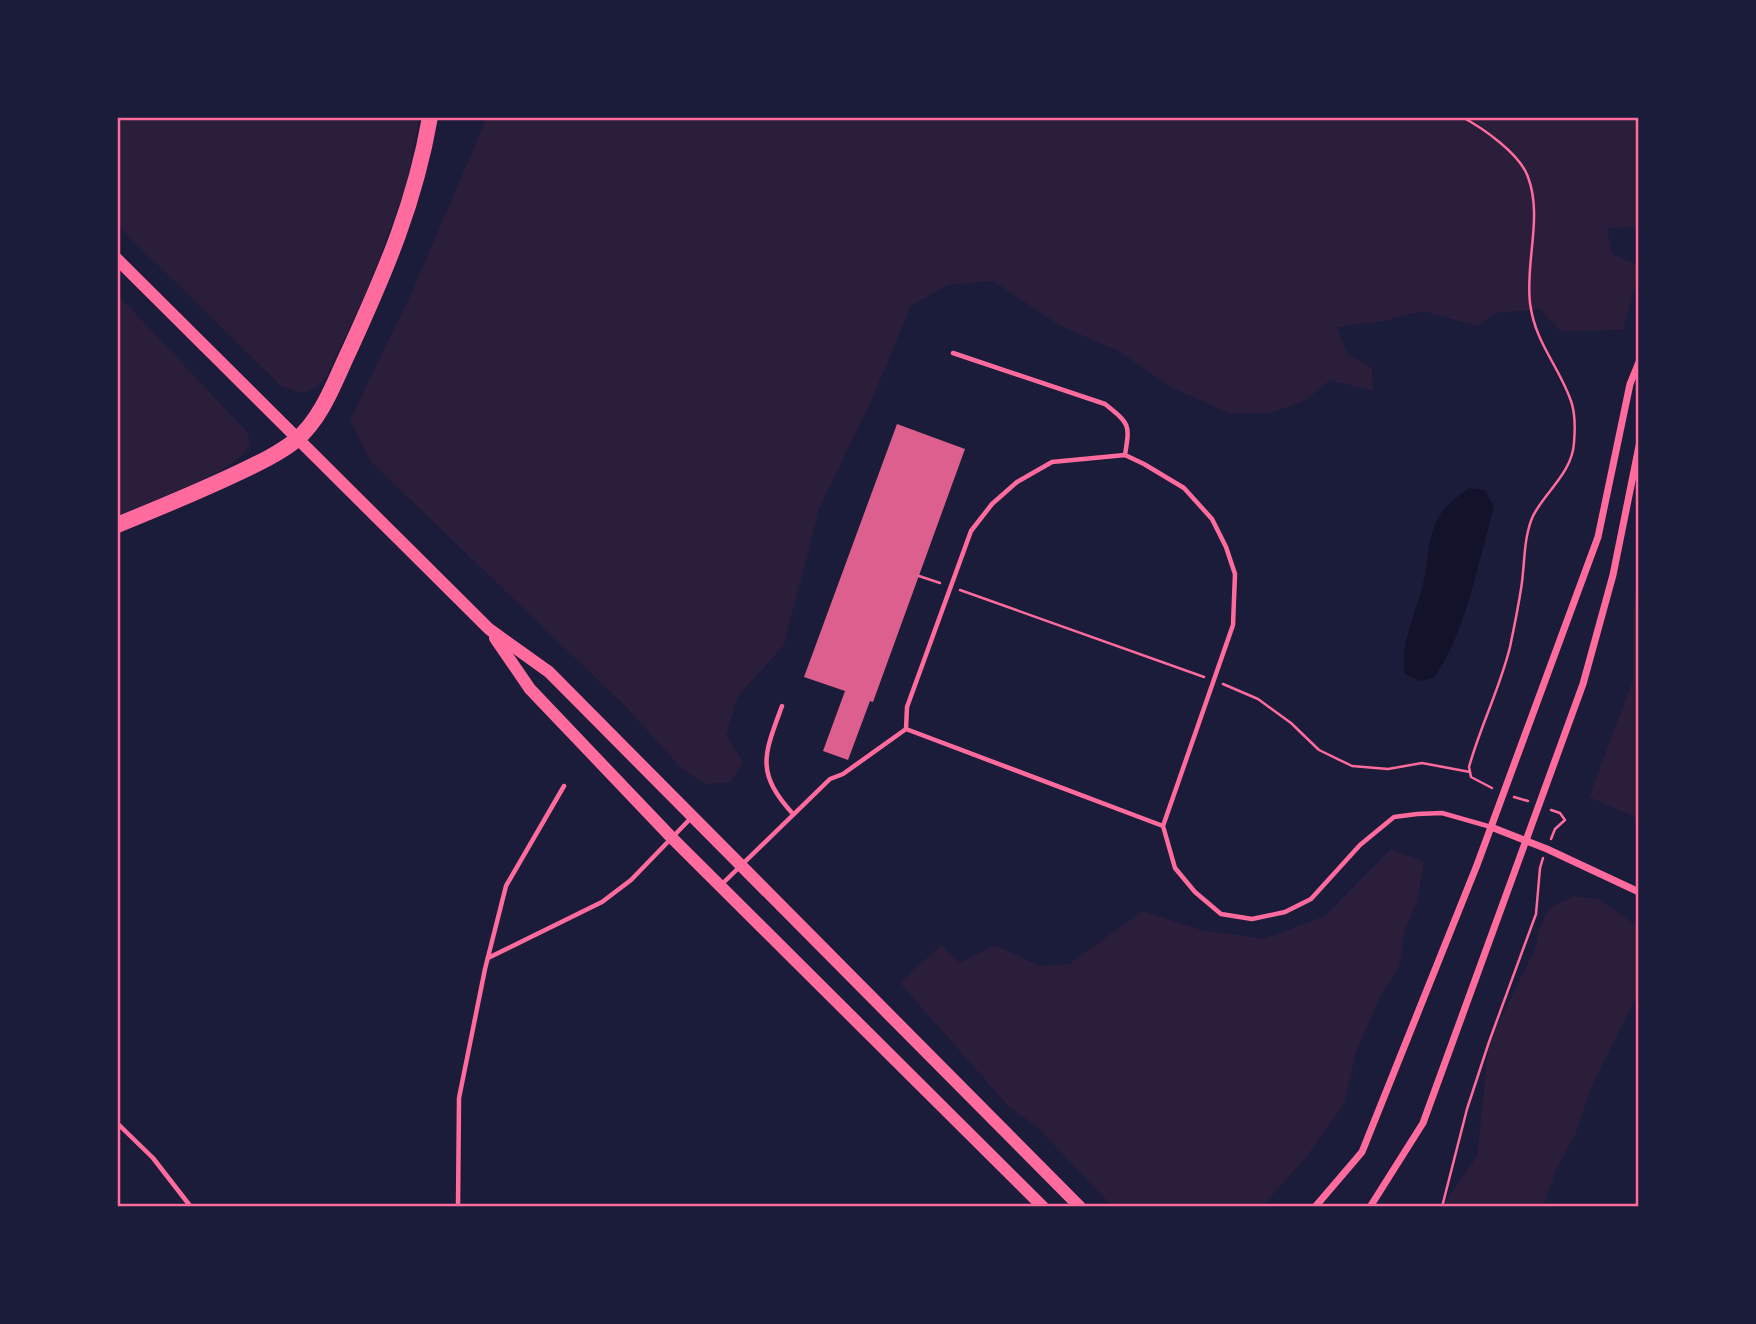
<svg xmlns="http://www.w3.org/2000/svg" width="1756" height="1324" viewBox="0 0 1756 1324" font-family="Lato,sans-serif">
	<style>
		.green { fill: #2a1e3b }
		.water { fill: #12122b }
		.building { fill: #dd5f8e }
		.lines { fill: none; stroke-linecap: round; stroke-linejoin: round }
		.path { stroke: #ff6b9d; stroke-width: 2.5 }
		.service { stroke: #ff6b9d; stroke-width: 4.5 }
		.minor { stroke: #ff6b9d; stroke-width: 7 }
		.secondary { stroke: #ff6b9d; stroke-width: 12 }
		.motorway { stroke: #ff6b9d; stroke-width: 16 }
		.neatline { fill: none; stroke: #ff6b9d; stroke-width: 2.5 }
	</style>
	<rect width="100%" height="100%" fill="#1b1b3a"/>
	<g class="green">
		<path d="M117 117H420L406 186 367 292 327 375C311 395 303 397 280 385L117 225Z"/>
		<path d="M485 117H1639V223L1636 227 1607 228 1612 254 1639 266V269L1623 330 1560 331 1540 309 1495 313 1477 326 1423 311 1383 321 1337 327 1347 353 1372 368 1373 391 1330 380 1306 400 1270 413 1230 414 1171 387 1120 352 1059 325 993 281 948 285 911 306 869 406 819 508 784 645 738 696 726 735 743 762 731 782 705 784 681 768 626 707 370 461 350 420 411 294 484 124Z"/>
		<path d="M117 294 246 431C249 436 251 441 248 447 237 472 144 504 117 516Z"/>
		<path d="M1639 586V819L1589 797 1633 680V607Z"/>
		<path d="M1391 849 1424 862 1417 902 1405 929 1399 967 1381 995 1356 1052 1344 1104 1305 1159 1261 1207H1113L1036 1126 1009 1107 900 983 941 945 960 963 995 945 1040 966 1069 964 1143 911 1201 930 1264 939 1325 916Z"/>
		<path d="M1574 896 1599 899 1639 928V991L1592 1085 1575 1135 1556 1170 1543 1207H1437L1443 1205 1477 1156 1489 1042 1536 947 1539 930 1548 909Z"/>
	</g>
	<path class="water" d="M1469 488 1484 490 1494 506C1479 559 1466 633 1434 678L1420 681 1405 674C1399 641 1419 608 1425 575 1428 557 1428 540 1436 522 1443 507 1456 498 1469 488Z"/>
	<path class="building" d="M897 424 965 449 873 702 870 701 848 760 823 751 845 691 804 677Z"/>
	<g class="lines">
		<g class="path">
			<path d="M1462 117C1483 128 1520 154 1528 177 1543 217 1525 262 1530 303 1535 343 1559 366 1571 401 1575 412 1575 431 1574 443 1572 473 1545 492 1533 516 1523 538 1525 566 1521 589 1518 608 1514 628 1510 647 1500 688 1480 727 1469 767L1471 777 1492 788"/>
			<path d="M919 576 940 583"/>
			<path d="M960 590 1204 677"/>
			<path d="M1223 684 1258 699 1291 723 1319 750 1352 766 1388 769 1422 763 1470 772"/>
			<path d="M1514 797 1528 801"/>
			<path d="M1551 810 1560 813 1565 820 1555 829 1551 839"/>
			<path d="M1442 1207 1467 1109 1489 1042 1536 914 1540 868 1543 858"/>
		</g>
		<g class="service">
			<path d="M953 353 1105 404C1130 424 1130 424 1125 455"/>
			<path d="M782 706C764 755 755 772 793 814"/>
			<path d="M1163 826 1233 625 1235 574 1226 547 1212 519 1184 488 1144 464 1125 455 1052 462 1017 482 992 504 971 531 907 707 906 729 1163 826 1175 868 1195 892 1221 914 1252 919 1285 912 1311 899 1360 845 1394 817 1417 814 1442 813 1491 827"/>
			<path d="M721 885 830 779 843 774 906 729"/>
			<path d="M488 958 602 902 631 880 691 818"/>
			<path d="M117 1123 153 1158 191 1207"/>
			<path d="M458 1207 459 1098 485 969 506 886 564 786"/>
		</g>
		<g class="minor">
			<path d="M1491 827 1547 849 1639 892"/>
			<path d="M1315 1207 1362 1152 1477 865 1598 537 1630 384 1639 362"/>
			<path d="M1370 1207 1423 1123 1583 684 1613 575 1639 446"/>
		</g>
		<g class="secondary">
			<path d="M117 259 489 629 549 672 1080 1207"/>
			<path d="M495 638 530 689 672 838 1043 1207"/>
		</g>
		<path class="motorway" d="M117 525C159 508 200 491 240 472 259 463 280 453 296 440 323 417 335 380 350 349 386 270 415 203 430 117"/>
	</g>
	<rect width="1756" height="1324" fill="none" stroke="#1b1b3a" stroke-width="238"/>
	<rect x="119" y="119" width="1518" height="1086" class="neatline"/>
</svg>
